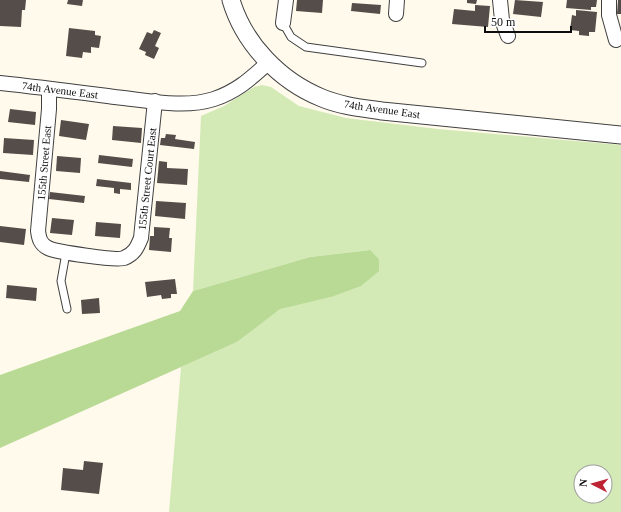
<svg xmlns="http://www.w3.org/2000/svg" width="621" height="512" viewBox="0 0 621 512" font-family="'Times New Roman',serif">
	<style>
		.green { fill: #d4eab6; fill-rule: evenodd }
		.forest { fill: #b9da95 }
		.building { fill: #554d49 }
		.lines { fill: none; stroke-linecap: round; stroke-linejoin: round }
		.service-casing { stroke: #404040; stroke-width: 9 }
		.minor-casing { stroke: #404040; stroke-width: 16 }
		.tertiary-casing { stroke: #404040; stroke-width: 19 }
		.service { stroke: #fff; stroke-width: 7 }
		.minor { stroke: #fff; stroke-width: 14 }
		.tertiary { stroke: #fff; stroke-width: 17 }
		.labels { text-anchor: middle; stroke-width: 4; stroke-linejoin: round; paint-order: stroke }
		.street-label { font-size: 11px; fill: #0d0d0d; stroke: #fff }
	</style>
	<rect width="100%" height="100%" fill="#fffaec"/>
	<path class="green" d="M262 85 271 87 299 106 346 118 438 129 621 145V512H169L181 367 237 342 280 308 331 297 379 259 369 250 310 257 193 291 201 116 224 106 254 87ZM581 472H605V496H581Z"/>
	<path class="forest" d="M370 250 379 259V271L361 286 331 297 280 309 237 342 0 448V375L180 311 193 291 310 257Z"/>
	<g class="building">
		<path d="M0 0H26L25 10H22L21 27 0 26Z"/>
		<path d="M68 0H83L82 6 67 4Z"/>
		<path d="M297 0H323L322 13 296 11Z"/>
		<path d="M467 0H477L476 4 467 3Z"/>
		<path d="M515 0 543 2 541 17 513 14Z"/>
		<path d="M567 0H597L596 7H591V10L566 8Z"/>
		<path d="M618 0H621V14H617Z"/>
		<path d="M352 3 381 5 380 14 351 11Z"/>
		<path d="M475 5 490 6 488 27 452 24 454 9 475 11Z"/>
		<path d="M576 10 597 12 595 32H589V36L579 35V31L570 30 572 15 576 16Z"/>
		<path d="M69 28 95 31V35L101 36 99 48 91 47V53L83 52 82 58 66 56Z"/>
		<path d="M154 30 161 33 155 46 159 48 154 59 145 55 146 52 139 49 147 32 152 34Z"/>
		<path d="M10 109 36 112 35 125 8 122Z"/>
		<path d="M61 120 89 124 86 140 59 136Z"/>
		<path d="M113 126 142 128 141 143 112 140Z"/>
		<path d="M166 134 176 135 175 139 195 142 194 149 160 145 161 138H165Z"/>
		<path d="M4 138 34 140 33 155 3 153Z"/>
		<path d="M99 155 133 159 132 167 98 163Z"/>
		<path d="M57 156 81 158 80 173 56 171Z"/>
		<path d="M159 161 167 162V168L188 169 187 185 157 183Z"/>
		<path d="M0 171 30 175 29 182 0 179Z"/>
		<path d="M97 179 131 183V190L120 189V194L114 193V188L96 186Z"/>
		<path d="M50 192 85 196 84 203 49 199Z"/>
		<path d="M156 201 186 203 185 219 155 216Z"/>
		<path d="M52 218 74 220 72 235 50 233Z"/>
		<path d="M96 222 121 224 120 238 95 236Z"/>
		<path d="M0 226 26 229 24 245 0 242Z"/>
		<path d="M154 227 170 228 169 238H172L171 252 149 250 150 236H154Z"/>
		<path d="M175 279 177 294H171V298L162 299 161 295 147 297 145 282Z"/>
		<path d="M7 285 37 288 36 301 6 298Z"/>
		<path d="M99 298 100 313 82 314 81 300Z"/>
		<path d="M84 461 103 463 99 494 61 490 63 468 83 470Z"/>
	</g>
	<g class="lines">
		<defs>
			<g id="service">
				<path d="M283 23 291 37 306 47 422 63"/>
				<path d="M66 253 61 281 67 309"/>
			</g>
			<g id="minor">
				<path d="M500 0 502 20 508 36"/>
				<path d="M609 0V15L616 40"/>
				<path d="M396 14 397 0"/>
				<path d="M283 23 286 0"/>
				<path d="M0 83C38 87 76 92 115 97 146 100 183 109 214 99 238 91 251 78 269 62"/>
				<path d="M49 89V109L38 231C39 238 40 244 48 248 56 252 117 261 124 258 134 254 137 248 141 238L155 101"/>
			</g>
			<path id="tertiary" d="M231 0C244 44 280 81 322 98 341 106 362 108 382 111L621 135"/>
		</defs>
		<use href="#service" class="service-casing"/>
		<use href="#minor" class="minor-casing"/>
		<use href="#tertiary" class="tertiary-casing"/>
		<use href="#service" class="service"/>
		<use href="#minor" class="minor"/>
		<use href="#tertiary" class="tertiary"/>
	</g>
	<g class="labels">
		<g class="street-label">
			<text transform="translate(60 90) rotate(7)" y="4">74th Avenue East</text>
			<text transform="translate(382 109) rotate(8)" y="4">74th Avenue East</text>
			<text transform="translate(44 163) rotate(-85)" y="4">155th Street East</text>
			<text transform="translate(147 179) rotate(-84)" y="4">155th Street Court East</text>
		</g>
	</g>
	<g transform="translate(593 484) rotate(276)"><circle r="19" fill="#ffffff" stroke="#9e9e9e"/>
	<path d="M0-3L7 15L0 10L-7 15Z" fill="#be2334"/>
	<text y="-6" font-size="11" font-weight="bold" text-anchor="middle" fill="#0d0d0d">N</text>
	</g>
	<path d="M485 26v6h86v-6" fill="none" stroke="#0d0d0d" stroke-width="2"/>
	<text x="491" y="26" font-size="12" fill="#0d0d0d" stroke="#ffffff" stroke-width="3" paint-order="stroke">50 m</text>
</svg>
